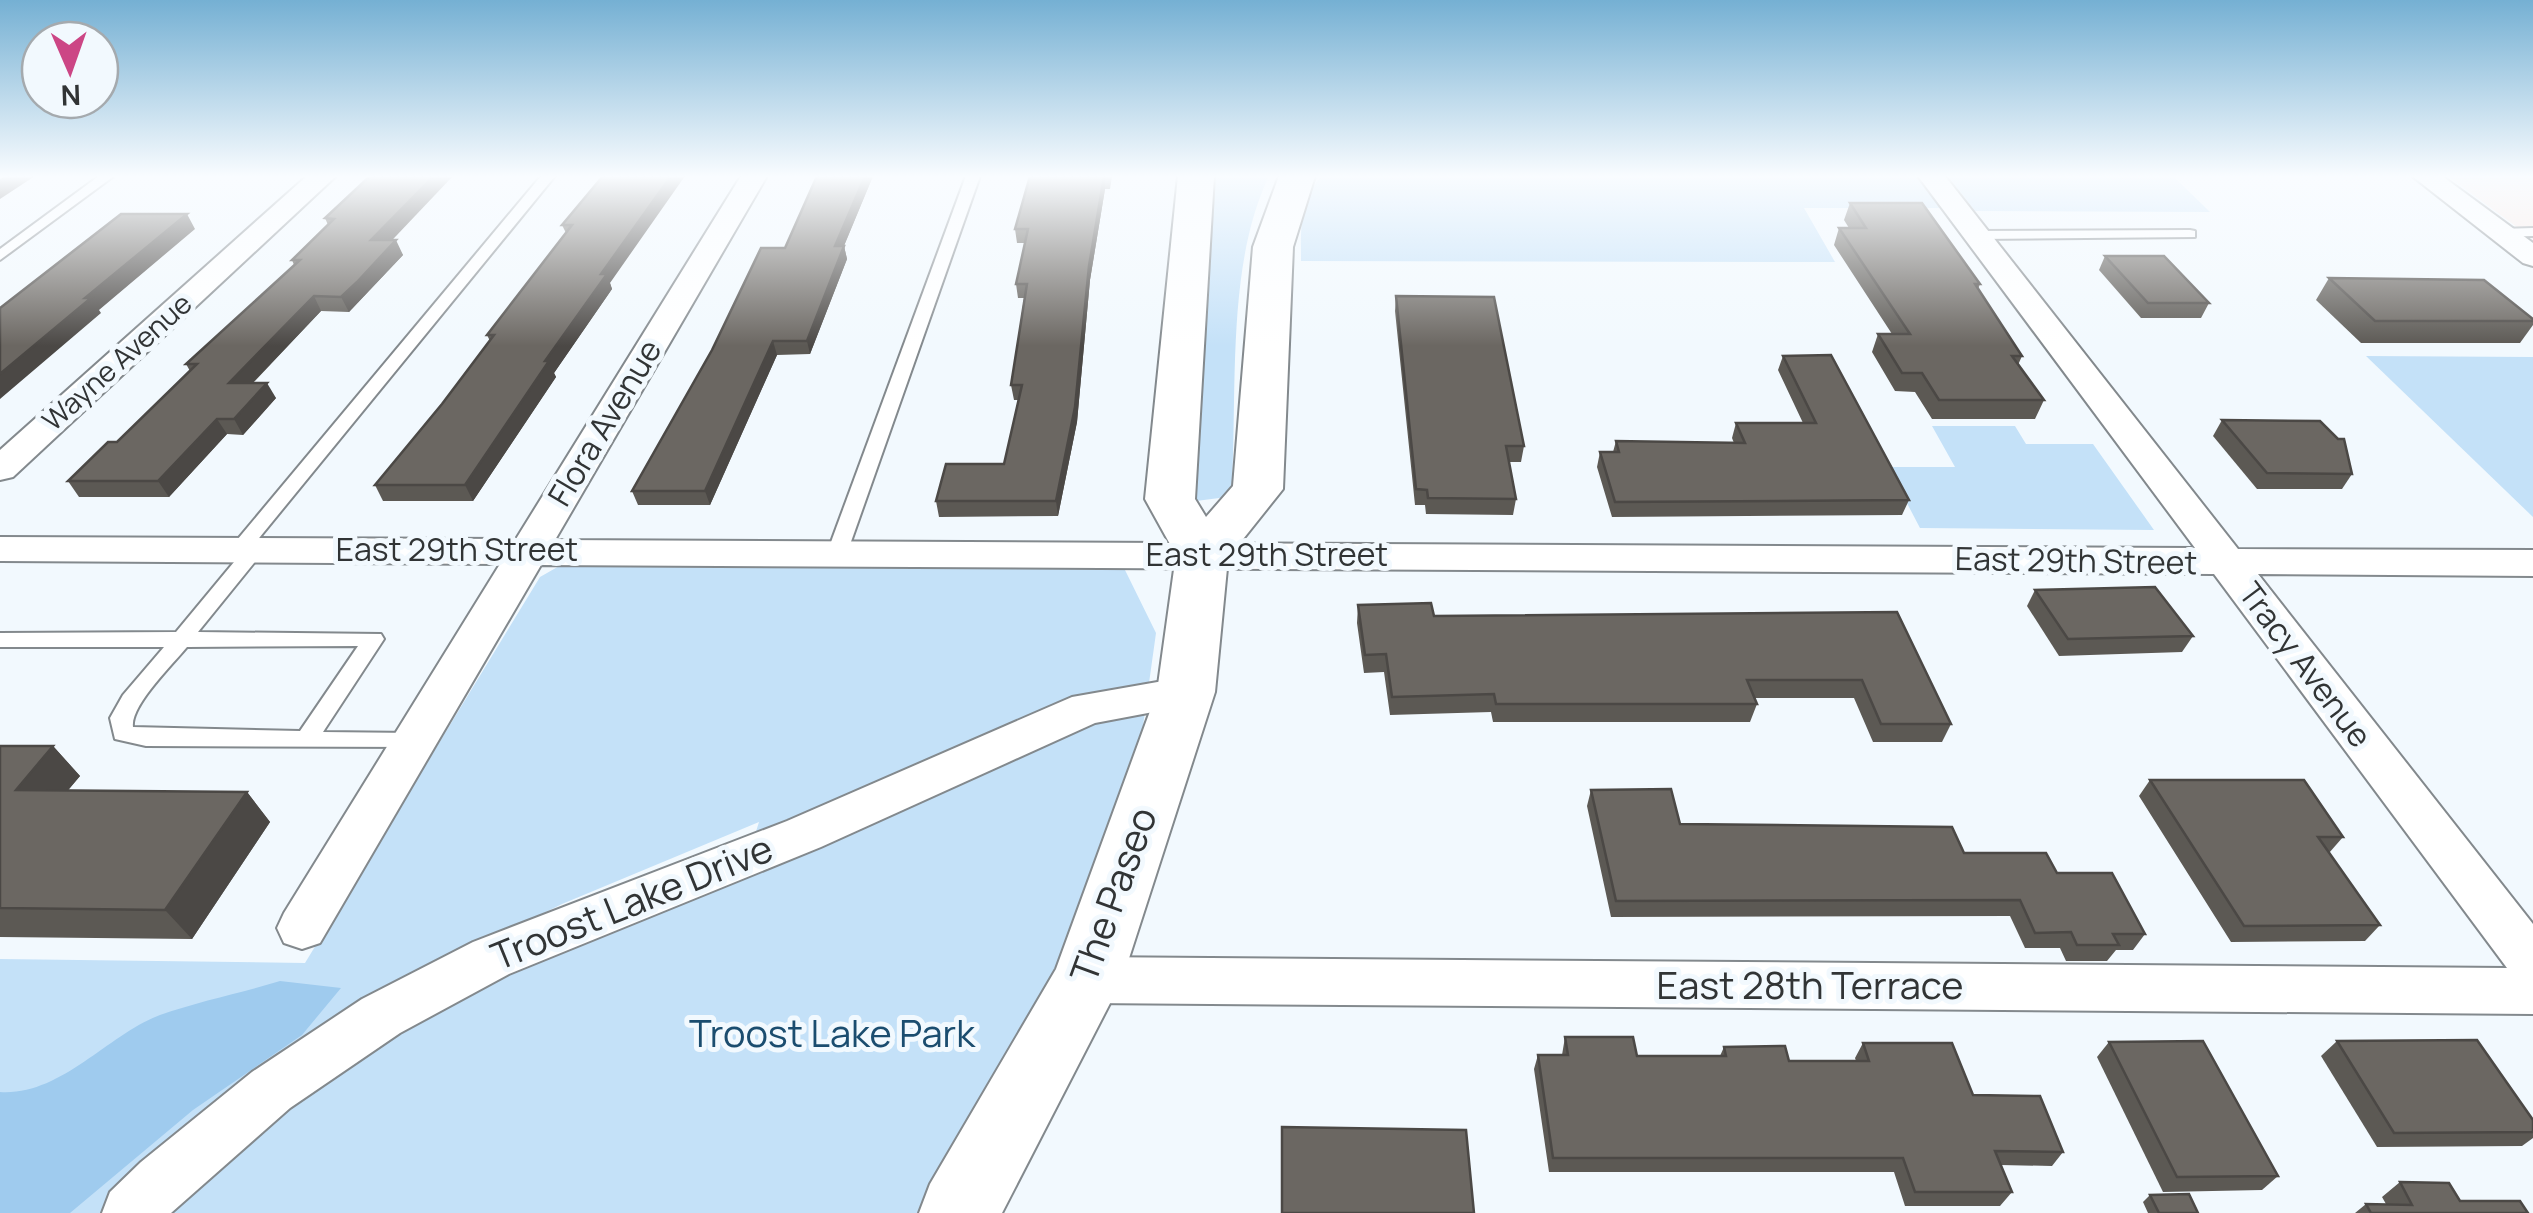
<svg xmlns="http://www.w3.org/2000/svg" width="2533" height="1213" viewBox="0 0 2533 1213" font-family="Manrope,sans-serif">
	<style>
		.commercial { fill: #fde9e2 }
		.green { fill: #c4e1f8; fill-rule: evenodd }
		.forest { fill: #9fcbee }
		.lines { fill: none; stroke-linecap: round; stroke-linejoin: round }
		.lane-casing { stroke: #83898d; stroke-width: 4 }
		.street-casing { stroke: #83898d; stroke-width: 4 }
		.secondary-casing { stroke: #83898d; stroke-width: 4 }
		.lane { fill: #fff; fill-rule: evenodd }
		.street { fill: #fff; fill-rule: evenodd }
		.secondary { fill: #fff; fill-rule: evenodd }
		.wall { fill: #5c5954 }
		.shaded-wall { fill: #4b4845 }
		.building { fill: #6b6762; stroke: #4b4845; stroke-width: 2.5 }
		.labels { text-anchor: middle; stroke-width: 10; stroke-linejoin: round; paint-order: stroke }
		.far-street-label { font-size: 28px; fill: #313435; stroke: #f2f9fe }
		.street-label { font-size: 32px; fill: #313435; stroke: #f2f9fe }
		.near-street-label { font-size: 38px; fill: #313435; stroke: #f2f9fe }
		.near-park-label { font-size: 38px; fill: #1b4d6f; stroke: #f2f9fe }
	</style>
	<rect width="100%" height="100%" fill="#f2f9fe"/>
	<path class="commercial" d="M2448 176H2533V239Z"/>
	<g class="green">
		<path d="M1216 176H1269C1227 263 1237 385 1232 482L1227 497 1196 501 1191 491Z"/>
		<path d="M1322 176H1918L1942 208H1804L1835 262 1301 261C1301 229 1299 200 1322 176Z"/>
		<path d="M1948 176H2173L2210 212 1975 211Z"/>
		<path d="M2366 356 2533 357V517Z"/>
		<path d="M1932 426H2015L2026 444H2093L2154 530 1920 528 1888 467H1955Z"/>
		<path d="M561 565 1124 568 1156 633 1143 726 1036 1020 943 1213H0V959L305 963 540 577ZM759 822 741 879 444 963 562 904Z"/>
	</g>
	<path class="forest" d="M280 981 341 988 302 1035 193 1110 70 1213H0V1092C61 1096 107 1035 160 1015 199 1001 241 993 280 981Z"/>
	<g class="lines">
		<defs>
			<g id="lane">
				<path d="M99 176H114L0 260V249Z"/>
				<path d="M541 176H555L255 543 265 549 262 553 198 632 381 634 384 639 323 732 414 733 422 735 425 741 422 747 146 746 115 739 110 718 123 695 164 647H0V633L176 632 239 556 229 550 232 546ZM358 646 300 731 133 727C130 706 173 664 187 647Z"/>
				<path d="M966 176H980L847 553 837 559 830 557 827 553Z"/>
				<path d="M2533 228V236L2500 237 2493 233 2500 229Z"/>
				<path d="M2190 230 2195 231V237L1976 239 1969 235 1976 231Z"/>
			</g>
			<g id="street">
				<path d="M307 176H336L13 477 0 480V450Z"/>
				<path d="M741 176H767L555 540 2195 548 1918 176H1945L2238 549 2533 550V576L2258 574 2533 924V1014L1087 1003 1069 996 1061 980 1069 964 1087 957 2507 968 2214 574 541 565 320 943 302 949 284 943 277 928 284 913 500 564 0 561V537L516 539Z"/>
				<path d="M2412 176H2442L2533 243V266L2523 263Z"/>
				<path d="M1186 677 1201 681 1207 692 1201 703 1095 723 821 847 509 974 400 1033 290 1108 171 1213H102L110 1192 141 1162 252 1072 362 999 473 942 787 821 1072 697Z"/>
			</g>
			<path id="secondary" d="M1178 176H1214L1195 499 1206 517 1233 486 1253 247 1279 176H1315L1293 247 1283 489 1228 558 1215 692 1122 980 1002 1213H919L930 1184 1056 969 1157 692 1176 555 1145 499Z"/>
		</defs>
		<use href="#lane" class="lane-casing"/>
		<use href="#street" class="street-casing"/>
		<use href="#secondary" class="secondary-casing"/>
		<use href="#lane" class="lane"/>
		<use href="#street" class="street"/>
		<use href="#secondary" class="secondary"/>
	</g>
	<g class="wall">
		<path d="M370 176 392 240 403 255 349 312 321 311 253 383 276 398 243 435 227 434 169 497H79L68 481 117 442 190 371 186 364 294 265 292 260 328 225 325 218Z"/>
		<path d="M603 176 610 283 612 289 554 373 556 377 473 501H383L375 485 442 404 490 341 487 335 566 233 562 225Z"/>
		<path d="M817 176H873L844 246 847 259 810 354 777 355 710 505H638L632 491 785 248Z"/>
		<path d="M1030 176H1112L1110 189H1105L1090 280 1077 422 1058 516 939 517 936 501 1004 464 1018 400H1014L1011 385 1024 298H1018L1016 284 1025 243H1017L1015 229Z"/>
		<path d="M1850 203 1980 284 1978 289 2022 356 2018 365 2044 400 2035 419H1932L1915 392 1895 391 1872 352 1878 334H1892L1834 245 1839 228H1849L1844 220Z"/>
		<path d="M2105 256 2209 303 2201 318H2141L2099 270Z"/>
		<path d="M2329 278 2533 319V325L2520 343H2361L2316 300Z"/>
		<path d="M1396 296 1524 446 1521 462H1509L1516 499 1513 515 1426 514 1425 505H1415L1395 311Z"/>
		<path d="M1783 356 1909 500 1902 515 1612 517 1597 467 1600 452H1613L1616 441 1734 443 1732 438 1736 423H1803L1778 370Z"/>
		<path d="M2222 420 2352 474 2342 489H2257L2213 436Z"/>
		<path d="M2035 590 2193 636 2182 652 2059 656 2027 606Z"/>
		<path d="M1358 605 1434 616 1897 612 1951 724 1942 742H1873L1854 698H1754L1757 704 1750 722H1493L1491 712 1390 715 1384 672 1364 673 1357 623Z"/>
		<path d="M0 746H53L80 776 68 790 247 792 270 822 192 939 0 937Z"/>
		<path d="M2150 780 2343 837 2329 853 2380 925 2365 941 2231 942 2139 796Z"/>
		<path d="M1591 790 1680 824 1964 853 2057 873 2145 934 2133 950H2116L2107 961H2066L2060 948H2025L2010 916 1611 917 1587 806Z"/>
		<path d="M1565 1037 1637 1056H1720L1724 1047 1789 1061H1856L1855 1058 1863 1043 1973 1095 2063 1152 2052 1166 2001 1165 2012 1192 2000 1206H1905L1894 1172H1549L1534 1069 1538 1055H1562Z"/>
		<path d="M2337 1041 2533 1120V1138L2522 1146 2377 1147 2321 1056Z"/>
		<path d="M2109 1042 2278 1176 2262 1190 2163 1192 2097 1057Z"/>
		<path d="M2400 1182 2460 1201 2528 1213H2355L2366 1204H2386L2382 1197Z"/>
		<path d="M2150 1195 2198 1213H2148L2143 1202Z"/>
	</g>
	<g class="shaded-wall">
		<path d="M5 176H35L0 199V179Z"/>
		<path d="M434 176H453L378 255 371 240Z"/>
		<path d="M671 176H685L610 283 612 289 554 373 556 377 473 501 465 485 601 274Z"/>
		<path d="M865 176H873L838 260 835 246Z"/>
		<path d="M1104 176 1105 189 1090 280 1077 422 1058 516 1056 501 1089 266Z"/>
		<path d="M187 214 195 229 99 310 101 313 0 399V374L85 298Z"/>
		<path d="M396 240 403 255 349 312 341 297Z"/>
		<path d="M844 246 847 259 810 354 807 341Z"/>
		<path d="M314 296 321 311 238 398 229 383Z"/>
		<path d="M773 341 777 355 710 505 705 491Z"/>
		<path d="M267 383 276 398 243 435 234 419Z"/>
		<path d="M217 419 227 434 169 497 158 481Z"/>
		<path d="M53 746 80 776 44 819 16 790Z"/>
		<path d="M247 792 270 822 192 939 165 910Z"/>
	</g>
	<g class="building">
		<path d="M370 176H434L371 240H396L357 282 341 297 314 296 229 383H267L234 419H217L158 481H68L108 442H117L197 364H186L300 260H292L334 219 325 218Z"/>
		<path d="M603 176H671L601 274H607L545 361H549L465 485H375L442 404 494 335H487L572 225H562Z"/>
		<path d="M817 176H865L835 246H844L807 341H773L705 491H632L712 350 761 248H785Z"/>
		<path d="M1030 176H1104L1089 266 1075 407 1056 501H936L946 464H1004L1022 385H1011L1027 284H1016L1028 229H1015Z"/>
		<path d="M1850 203H1922L1980 284H1975L2022 356H2012L2044 400H1939L1922 373H1902L1878 334H1910L1839 228H1866Z"/>
		<path d="M121 214H187L85 298H91L0 374V308Z"/>
		<path d="M2105 256H2164L2209 303H2148Z"/>
		<path d="M2329 278 2484 280 2533 319V321H2375Z"/>
		<path d="M1396 296 1494 297 1524 446H1506L1516 499 1428 498 1427 490 1416 489Z"/>
		<path d="M1831 355 1909 500 1615 502 1600 452H1619L1616 441 1745 443 1736 423H1816L1783 356Z"/>
		<path d="M2222 420 2320 421 2338 439H2344L2352 474 2267 473Z"/>
		<path d="M2155 587 2193 636 2068 639 2035 590Z"/>
		<path d="M1431 603 1434 616 1897 612 1951 724H1881L1862 680H1747L1757 704H1496L1494 694 1392 697 1386 654 1365 655 1358 605Z"/>
		<path d="M0 746H53L16 790 247 792 165 910 0 908Z"/>
		<path d="M2150 780H2304L2343 837H2318L2380 925 2244 926Z"/>
		<path d="M1671 789 1680 824 1952 827 1964 853H2046L2057 873H2112L2145 934H2113L2119 945H2077L2071 932 2035 933 2020 900 1616 901 1591 790Z"/>
		<path d="M1565 1037H1633L1637 1056H1726L1724 1047 1785 1046 1789 1061H1869L1863 1043H1952L1973 1095 2040 1096 2063 1152 1995 1151 2012 1192H1915L1903 1158H1553L1538 1055H1568Z"/>
		<path d="M2477 1040 2533 1120V1132L2394 1133 2337 1041Z"/>
		<path d="M2203 1041 2278 1176 2177 1177 2109 1042Z"/>
		<path d="M1282 1127 1466 1130 1474 1213H1282Z"/>
		<path d="M2400 1182 2449 1183 2460 1201H2520L2528 1213H2371L2366 1204 2412 1205Z"/>
		<path d="M2189 1194 2198 1213H2159L2150 1195Z"/>
	</g>
	<linearGradient id="sky" x2="0" y2="1"><stop stop-color="#75b0d3"/><stop offset="0.51" stop-color="#f9fcff"/><stop offset="1" stop-color="#f9fcff" stop-opacity="0"/></linearGradient>
	<rect width="2533" height="346" fill="url(#sky)"/>
	<g class="labels">
		<g class="far-street-label">
			<text transform="translate(117 362) rotate(-42)" y="10">Wayne Avenue</text>
		</g>
		<g class="street-label">
			<text transform="translate(605 423) rotate(-59)" y="11">Flora Avenue</text>
			<text x="457" y="561">East 29th Street</text>
			<text x="1267" y="566">East 29th Street</text>
			<text transform="translate(2076 561) rotate(1)" y="11">East 29th Street</text>
			<text transform="translate(2305 665) rotate(53)" y="11">Tracy Avenue</text>
		</g>
		<g class="near-street-label">
			<text transform="translate(1114 895) rotate(-70)" y="13">The Paseo</text>
			<text transform="translate(632 903) rotate(-22)" y="13">Troost Lake Drive</text>
			<text x="1810" y="999">East 28th Terrace</text>
		</g>
		<g class="near-park-label">
			<text x="832" y="1047">Troost Lake Park</text>
		</g>
	</g>
	<g transform="translate(70 70) rotate(178)"><circle r="48" fill="#f2f9fe" stroke="#a5aaae" stroke-width="2.5"/>
	<path d="M0-8L18 38L0 25L-18 38Z" fill="#cc4685"/>
	<text y="-15" font-size="28" font-weight="bold" text-anchor="middle" fill="#313435">N</text>
	</g>
</svg>
